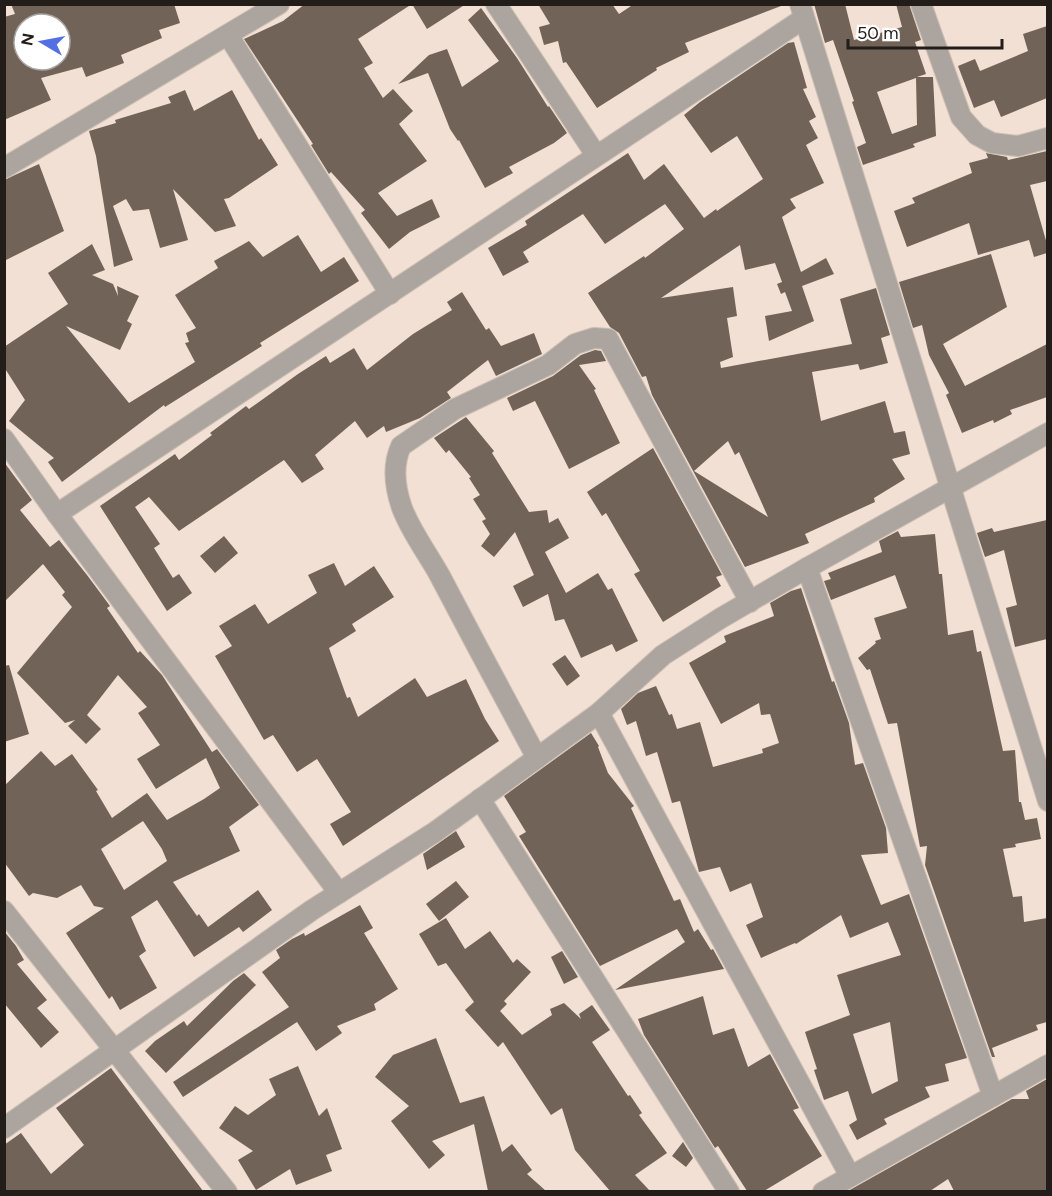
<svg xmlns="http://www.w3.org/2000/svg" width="1052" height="1196" viewBox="0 0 1052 1196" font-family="Figtree,sans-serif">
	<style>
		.building { fill: #726358; fill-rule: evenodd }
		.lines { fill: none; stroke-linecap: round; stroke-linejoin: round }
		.street-casing { stroke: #ccbdb2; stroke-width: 22 }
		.street { stroke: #aca59f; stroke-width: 20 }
	</style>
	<rect width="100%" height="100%" fill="#f1e0d3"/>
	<g class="building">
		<path d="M11 4H174L180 23 159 30 162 38 121 55 124 63 86 77 82 67 41 78 51 100 4 120V17L15 14ZM24 24H60V60H24Z"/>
		<path d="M305 4H412L358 39 373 63 364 68 383 98 393 89 413 111 399 124 427 161 378 193 397 216 432 199 440 217 410 232 389 249 361 213 365 210 331 172 329 174 311 145 313 144 244 39 283 21Z"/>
		<path d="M412 4H466L427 29Z"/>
		<path d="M538 4H612L619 14 634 4 781 6 685 43 689 52 656 68 657 70 597 108 566 62 563 63 558 41 544 45 539 27 550 24Z"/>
		<path d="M814 4H845L854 40 902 27 896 4H909L921 40 915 42 926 74 917 77H933L936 136 913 144 915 147 863 165 857 147 866 143 852 102 854 101 833 40 825 43ZM916 78 917 125 892 134 877 92Z"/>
		<path d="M481 8 517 58 548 107 549 106 567 133 554 143 509 167 513 173 485 188 459 140 458 141 450 129 428 73 398 84 429 55 447 49 462 87 499 61 468 20Z"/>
		<path d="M1047 26V98L1001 117 994 100 974 108 958 66 975 59 980 71 1028 51 1023 34Z"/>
		<path d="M794 42 807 88 803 89 816 117 809 121 818 138 806 145 824 183 790 199 796 208 782 217 801 272 826 258 834 274 802 286 814 321 769 341 765 316 792 311 785 292 781 294 777 284 782 282 775 263 745 270 740 245 661 298 733 287 737 316 727 318 733 357 720 362 721 368 852 344 840 299 876 288 890 335 881 338 888 363 860 370 858 364 812 372 821 421 885 401 894 433 905 431 910 454 892 459 905 479 874 498 875 502 805 534 809 543 745 567 652 395 646 376 642 377 619 333 610 327 588 293 644 256 645 258 684 229 665 204 605 244 583 214 523 252 529 262 503 276 488 248 527 225 525 221 628 153 644 180 664 164 704 218 716 209 717 211 763 179 737 136 711 153 684 115 700 102 788 43ZM728 441 735 455 739 452 768 517 694 471Z"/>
		<path d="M185 90 194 111 232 90 259 140 261 138 278 165 229 198 224 199 236 226 215 232 173 189 188 240 160 248 149 209 133 211 126 199 113 206 133 260 114 267 96 156 89 131 116 123 115 120 171 103 168 97Z"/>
		<path d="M1047 151V181L1030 185 1047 244V253L1034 257 1029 240 978 255 969 223 907 247 894 211 915 203 912 198 972 173 969 163 988 158 986 153 1007 157 1008 160Z"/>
		<path d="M39 164 64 231 4 261V180Z"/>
		<path d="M298 235 321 272 344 257 359 281 260 343 262 346 165 407 164 405 62 482 48 462 54 458 9 421 25 400 4 367V347L68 304 48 273 92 244 105 270 92 275 113 284 118 296 117 286 139 296 127 321 132 324 120 350 66 326 129 403 195 362 185 343 189 342 186 333 196 328 175 295 218 268 214 261 249 241 263 257Z"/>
		<path d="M991 254 1007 307 943 344 965 386 1047 344V397L1010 410 1012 414 994 423 993 420 962 433 946 395 949 393 929 355 922 325 913 328 899 282Z"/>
		<path d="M462 292 486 330 489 328 501 346 534 333 542 354 496 376 488 360 447 392 451 398 420 418 386 432 384 426 367 438 355 421 315 455 324 469 302 483 284 460 179 531 149 497 135 507 160 544 154 548 173 578 179 574 192 593 167 611 100 506 175 454 179 460 212 435 210 433 246 406 249 409 298 374 326 356 330 363 354 348 367 370 413 334 452 310 447 302Z"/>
		<path d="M595 350 601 351 606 361 579 365 596 389 594 390 620 443 569 469 535 401 513 411 507 398 553 376 581 355Z"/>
		<path d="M466 417 494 451 492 453 529 512 547 510 549 523 558 518 569 538 545 552 566 593 598 573 608 590 612 588 638 641 616 652 612 644 581 658 564 619 555 621 548 594 523 607 513 586 534 575 515 532 494 557 481 546 490 534 482 521 486 519 473 499 480 495 469 478 471 477 449 450 446 453 434 438Z"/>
		<path d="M653 448 722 575 716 577 721 586 663 622 634 574 640 571 617 532 606 513 602 516 587 492Z"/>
		<path d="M4 462 32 500 20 510 50 547 59 540 87 575 110 606 107 608 138 653 140 651 162 675 212 752 217 749 259 805 229 827 240 851 173 882 197 916 199 914 208 927 258 890 272 910 243 932 239 927 194 957 157 900 131 917 146 951 139 956 157 988 120 1010 112 996 109 999 66 933 104 908 94 906 81 885 57 898 33 893 29 896 4 862V786L41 751 55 766 72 754 98 790 96 791 112 818 147 793 167 820 204 799 220 788 206 758 156 789 137 759 160 745 138 713 147 707 118 675 87 715 101 729 86 744 68 726 75 720 65 723 17 673 72 607 62 595 65 592 43 564 4 602ZM143 821 162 849 167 861 124 890 101 849Z"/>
		<path d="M1047 520V639L1015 647 1006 608 1017 605 1004 550 985 557 977 533 992 528 994 532Z"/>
		<path d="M898 531 901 537 935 534 939 574H942L948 635 973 630 977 652 981 651 1003 751 1015 750 1019 802H1021L1025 820 1037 818 1041 839 1015 844 1016 847 1003 849 1013 897 1022 896 1024 922 1047 918V1022L1036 1025 1038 1030 992 1048 995 1057H992L925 865 927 846 920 847 897 723 888 724 870 669 867 670 858 658 876 643 875 641 881 639 874 618 907 608 895 575 831 600 824 581 831 579 828 573 882 552 879 541Z"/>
		<path d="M224 536 238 553 215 573 200 556Z"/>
		<path d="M334 563 345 586 374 566 394 597 352 624 356 631 329 648 347 698 350 697 358 717 415 678 427 697 466 679 485 719 499 741 343 846 330 824 351 812 317 759 297 772 273 735 264 740 215 656 232 646 219 626 255 604 268 624 317 593 308 575Z"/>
		<path d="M801 588 832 682 834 681 849 723 855 765 863 763 886 828 888 853 861 855 881 905 909 894 967 1058 945 1064 949 1081 925 1087 930 1097 884 1119 887 1124 857 1140 849 1125 857 1120 848 1091 824 1100 814 1070 817 1069 805 1032 850 1015 837 975 901 955 888 922 850 938 841 915 796 944 795 943 761 958 746 925 763 917 751 883 730 892 720 867 699 872 680 801 672 803 657 752 646 756 636 721 627 725 621 709 638 693 656 686 669 715 672 714 677 729 700 722 713 767 763 753 762 749 779 743 770 714 761 715 759 703 721 724 689 663 726 642 724 636 774 616 770 603 791 591ZM890 1022 898 1081 872 1094 853 1034Z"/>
		<path d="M565 655 580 676 567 686 552 664Z"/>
		<path d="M9 665 29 734 4 742V666Z"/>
		<path d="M591 733 599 746 598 747 608 773 634 806 631 808 674 901 680 899 694 932 698 929 711 950 713 949 724 969 615 990 685 942 677 929 600 966 519 836 526 832 504 796Z"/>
		<path d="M456 831 465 847 427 870 423 854Z"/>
		<path d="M456 881 469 897 439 921 426 904Z"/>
		<path d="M360 905 373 928 364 933 398 989 374 1004 376 1010 337 1026 342 1033 316 1051 297 1022 183 1097 173 1082 289 1007 262 972 280 958 276 950 292 939 304 933 305 936Z"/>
		<path d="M446 918 465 949 490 931 513 963 517 959 531 972 504 1001 507 1004 500 1011 522 1035 552 1015 550 1009 564 1003 581 1019 579 1014 592 1005 610 1030 592 1042 628 1096 630 1095 642 1113 639 1115 667 1153 635 1175 650 1191H610L575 1150 562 1108 551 1115 503 1042 498 1047 465 1010 474 1002 446 963 438 966 419 934Z"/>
		<path d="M4 931 16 946 24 960 17 964 47 1000 37 1008 59 1032 41 1048 4 1003Z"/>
		<path d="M562 951 578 977 564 984 551 957Z"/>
		<path d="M244 973 256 985 166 1073 145 1051 155 1041 184 1021 187 1026 233 981Z"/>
		<path d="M703 996 713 1035 734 1028 748 1067 770 1054 799 1108 793 1110 822 1156 764 1191H747L718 1146 715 1148 644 1035 638 1019Z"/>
		<path d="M436 1038 460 1103 484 1096 502 1152 512 1144 532 1170 527 1174 546 1191H488L474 1124 432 1141 445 1155 429 1169 391 1121 409 1106 375 1077 393 1055Z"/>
		<path d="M298 1066 319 1116 327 1108 342 1149 326 1155 332 1171 296 1185 290 1169 256 1190 238 1160 253 1151 219 1128 235 1106 248 1115 276 1095 269 1079Z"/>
		<path d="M111 1068 203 1191H4V1145L21 1133 51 1174 84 1145 56 1108Z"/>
		<path d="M1047 1079V1191H954L948 1179 930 1191H848L1012 1099H1029L1026 1091Z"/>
		<path d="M683 1142 693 1158 686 1167 672 1156Z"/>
	</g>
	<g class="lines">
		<defs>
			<g id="street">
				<path d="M496 4 596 155"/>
				<path d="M800 4 1048 801"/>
				<path d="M921 4 961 117 977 135 992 143 1018 146 1048 138"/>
				<path d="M228 35 390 294"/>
				<path d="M4 168 279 4"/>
				<path d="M4 439 57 514 339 893"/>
				<path d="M57 514 803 19"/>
				<path d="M807 568 993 1096"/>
				<path d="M599 713 850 1176"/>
				<path d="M537 758C504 697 472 637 440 576 428 554 411 532 402 508 395 488 392 466 401 446L455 409 548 365 575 344 594 338 608 339 750 602"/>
				<path d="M480 799 729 1192"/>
				<path d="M4 911 227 1192"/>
				<path d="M4 1128 312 910 435 832 599 713 663 655 721 618 807 568 1048 433"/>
				<path d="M823 1192 1048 1065"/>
			</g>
		</defs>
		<use href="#street" class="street-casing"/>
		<use href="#street" class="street"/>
	</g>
	<rect width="1052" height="1196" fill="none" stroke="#231d19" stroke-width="12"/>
	<g transform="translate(42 42) rotate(280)"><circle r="28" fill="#ffffff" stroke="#a7a5a3" stroke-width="1.5"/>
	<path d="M0-4.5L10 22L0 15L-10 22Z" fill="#546fe4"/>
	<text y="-9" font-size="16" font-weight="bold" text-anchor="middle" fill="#231d19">N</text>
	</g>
	<path d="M848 39v9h154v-9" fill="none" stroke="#231d19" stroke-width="3"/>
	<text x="857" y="39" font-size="18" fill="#231d19" stroke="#ffffff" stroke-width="4.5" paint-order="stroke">50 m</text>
</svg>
